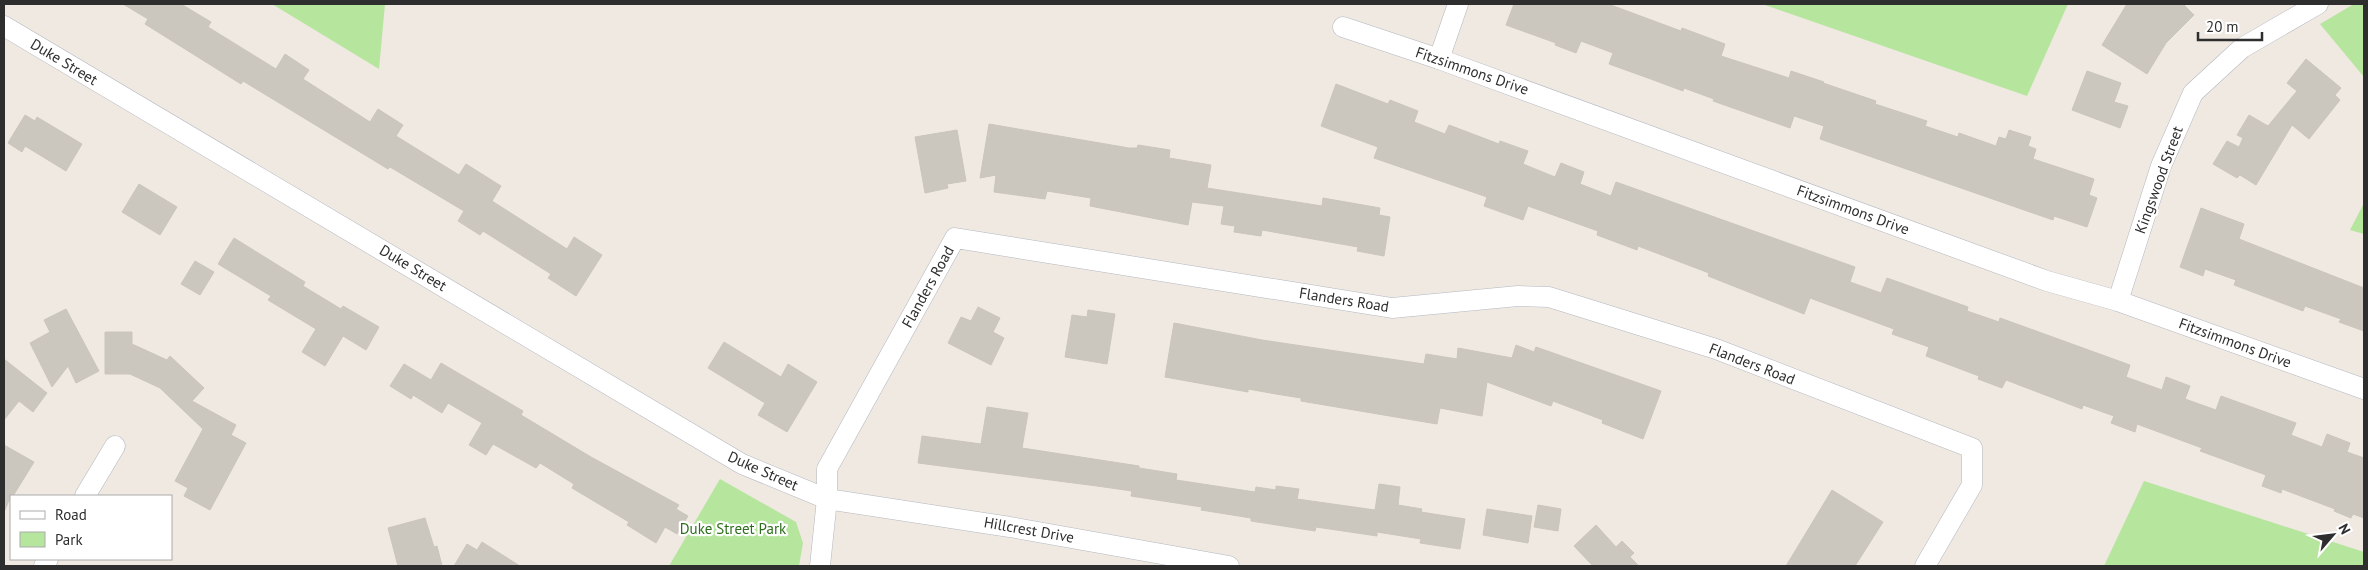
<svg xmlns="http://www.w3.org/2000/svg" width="2368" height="570" viewBox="0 0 2368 570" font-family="'PT Sans',sans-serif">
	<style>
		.green { fill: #b6e59e }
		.building { fill: #cbc7bf; stroke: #cbc5ba }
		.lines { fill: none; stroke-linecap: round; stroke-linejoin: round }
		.minor-casing { stroke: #b4b7c1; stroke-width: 21 }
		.minor { stroke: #fff; stroke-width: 20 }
		.labels { text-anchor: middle; stroke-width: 4.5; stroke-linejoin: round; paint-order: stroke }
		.street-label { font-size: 15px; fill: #2e2e2e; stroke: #fff }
		.park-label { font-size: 15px; fill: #2c6e1b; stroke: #fff }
	</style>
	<rect width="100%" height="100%" fill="#efe9e1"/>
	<g class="green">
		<path d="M272 4H385L379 69Z"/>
		<path d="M1762 4H2068L2027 96Z"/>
		<path d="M2354 4H2364V77L2320 24Z"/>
		<path d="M2364 203V234L2350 230Z"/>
		<path d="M720 479 796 522 803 543 799 566H669Z"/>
		<path d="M2144 481 2364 552V566H2104Z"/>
	</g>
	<g class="building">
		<path d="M123 4H181L211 22 208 27 276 69 285 54 309 70 303 79 370 122 378 109 403 125 396 136 459 175 466 164 501 186 492 201 567 249 574 237 602 255 576 296 548 278 551 274 483 231 480 235 458 221 464 211 390 167 388 169 243 81 241 84 145 24 148 19Z"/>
		<path d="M1514 4H1608L1681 31 1682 28 1725 44 1721 56 1789 78 1791 71 1824 82 1823 83 1876 101 1875 104 1927 121 1925 126 1958 137 1959 133 1996 146 1999 137 2006 139 2009 130 2031 137 2028 146 2036 149 2033 159 2094 179 2089 195 2097 198 2087 227 2054 216 2053 220 1820 139 1824 126 1794 116 1790 128 1713 101 1714 99 1684 88 1683 91 1648 78 1609 64 1613 53 1581 41 1576 53 1555 45 1556 43 1506 25Z"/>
		<path d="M2127 4H2183L2194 15 2166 43 2147 74 2102 45Z"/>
		<path d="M2306 59 2341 88 2335 95 2340 100 2309 139 2292 125 2256 185 2240 175 2237 178 2213 164 2227 141 2239 147 2243 138 2237 135 2249 115 2268 126 2297 91 2287 83Z"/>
		<path d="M2087 71 2121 83 2114 102 2128 106 2120 128 2072 110Z"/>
		<path d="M1336 84 1388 104 1390 100 1418 111 1414 122 1445 134 1449 125 1499 144 1500 141 1528 151 1523 164 1555 177 1561 163 1584 172 1580 184 1611 196 1616 182 1855 267 1850 282 1881 293 1887 278 1968 307 1967 311 1999 322 2000 318 2130 365 2126 377 2162 390 2166 377 2190 386 2185 399 2216 410 2221 396 2296 423 2291 435 2322 447 2327 434 2350 443 2347 452 2364 458V518L2353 514 2351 518 2334 511 2335 509 2282 489 2281 493 2262 486 2266 475 2200 451 2202 448 2137 424 2135 432 2111 423 2114 416 2083 405 2082 409 2006 380 2002 388 1978 379 1979 376 1926 356 1929 347 1892 334 1894 329 1810 298 1804 314 1708 276 1709 273 1638 246 1637 250 1597 235 1598 231 1528 206 1523 220 1484 206 1487 197 1374 158 1378 147 1321 126Z"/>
		<path d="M25 115 35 121 37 117 82 144 66 171 25 146 22 152 8 143Z"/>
		<path d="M989 124 1129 148H1137L1138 145 1170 150 1169 158 1211 165 1207 188 1322 206 1323 198 1380 208 1379 215 1390 217 1384 256 1357 251 1358 247 1262 230 1261 236 1234 232 1235 226 1221 224 1224 206 1192 202 1188 225 1090 206 1091 198 1047 191 1045 199 994 192 996 175 980 178Z"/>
		<path d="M957 130 966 181 947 184 948 188 925 193 915 137Z"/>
		<path d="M139 184 177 207 160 235 122 212Z"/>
		<path d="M2201 208 2244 224 2239 239 2364 288V331L2339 322 2341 319 2305 306 2303 311 2234 285 2236 280 2205 269 2203 276 2180 267Z"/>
		<path d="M234 238 305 282 303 286 341 309 343 306 379 327 366 350 343 336 325 366 302 352 316 329 268 300 271 296 218 264Z"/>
		<path d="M195 261 214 272 200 295 181 284Z"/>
		<path d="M978 307 1000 318 993 332 1004 338 991 365 948 343 961 317 971 321Z"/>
		<path d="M66 309 99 371 76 383 68 366 52 387 30 343 50 332 44 320Z"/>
		<path d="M1088 310 1115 314 1107 364 1065 357 1072 315 1087 317Z"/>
		<path d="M1174 323 1262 340 1424 364 1426 354 1457 359 1458 348 1512 358 1516 345 1534 352 1536 347 1661 391 1643 439 1602 423 1603 420 1553 401 1551 406 1487 382 1482 416 1440 408 1437 424 1301 401V398L1276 394 1248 389V392L1165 377Z"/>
		<path d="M105 332H132V344L167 360 170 356 204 388 192 401 236 425 231 435 246 443 210 510 184 496 188 488 175 481 203 429 160 388 130 374H105Z"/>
		<path d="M724 342 781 377 788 364 817 382 787 432 758 415 765 403 708 368Z"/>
		<path d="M4 359 47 393 33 412 19 401 4 420Z"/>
		<path d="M441 363 523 411 521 415 591 457 679 505 676 509 688 516 677 534 665 527 656 543 627 525 629 522 572 488 574 484 540 463 536 468 493 444 486 455 469 445 482 423 448 403 442 413 413 395 411 399 390 386 404 364 431 380Z"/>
		<path d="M987 407 1028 413 1022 448 1139 466V468L1177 474 1176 480 1255 492 1256 487 1276 490V486L1299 489 1297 499 1375 510 1379 484 1400 487 1398 505 1422 509 1421 512 1465 519 1460 549 1420 543 1421 539 1377 532V536L1316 527 1315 531 1251 521V518L1201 510 1202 507 1131 496 1132 491 1097 486 918 463 922 436 981 444Z"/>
		<path d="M4 445 34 462 13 496H11L4 512Z"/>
		<path d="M1832 490 1883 522 1855 566H1786Z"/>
		<path d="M1538 505 1561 509 1558 531 1534 527Z"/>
		<path d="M1487 509 1532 516 1528 543 1483 535Z"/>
		<path d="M425 518 434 547 437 546 442 566H398L388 528Z"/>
		<path d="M1596 525 1616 547 1622 541 1634 553 1630 557 1639 566H1593L1574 546Z"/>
		<path d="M482 542 520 566H454L467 544 477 550Z"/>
	</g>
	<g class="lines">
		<defs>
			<g id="minor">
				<path d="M4 26 742 464 827 499 1010 527 1229 566"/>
				<path d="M1343 27 1439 59 2047 281 2118 301 2364 389"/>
				<path d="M1439 59 1458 4"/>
				<path d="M2118 301 2161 166 2193 93 2242 48 2318 4"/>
				<path d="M85 496 115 446"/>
				<path d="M44 566 48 559"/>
				<path d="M820 566 827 499V469L955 238 1392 308 1518 296 1549 297 1716 349 1972 448V485L1925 566"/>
			</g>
		</defs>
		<use href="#minor" class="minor-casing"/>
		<use href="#minor" class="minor"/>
	</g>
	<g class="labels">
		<g class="street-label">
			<text transform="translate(64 62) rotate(31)" y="5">Duke Street</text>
			<text transform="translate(1472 71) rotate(19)" y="5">Fitzsimmons Drive</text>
			<text transform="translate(2159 180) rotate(-70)" y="5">Kingswood Street</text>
			<text transform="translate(1853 210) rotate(20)" y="5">Fitzsimmons Drive</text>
			<text transform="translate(413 268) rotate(31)" y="5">Duke Street</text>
			<text transform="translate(928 287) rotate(-61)" y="5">Flanders Road</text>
			<text transform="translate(1344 300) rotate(9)" y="5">Flanders Road</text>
			<text transform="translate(2235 343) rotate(20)" y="5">Fitzsimmons Drive</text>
			<text transform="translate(1752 364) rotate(21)" y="5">Flanders Road</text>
			<text transform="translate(763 471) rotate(24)" y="5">Duke Street</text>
			<text transform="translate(1029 530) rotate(10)" y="5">Hillcrest Drive</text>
		</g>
		<g class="park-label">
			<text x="733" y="534">Duke Street Park</text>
		</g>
	</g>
	<rect width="2368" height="570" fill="none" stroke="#2e2e2e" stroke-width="10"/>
	<rect x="10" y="495" width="162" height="65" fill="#ffffff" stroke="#ababab"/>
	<rect x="20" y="511" width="25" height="8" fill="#ffffff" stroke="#ababab"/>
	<text x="55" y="520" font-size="15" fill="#2e2e2e">Road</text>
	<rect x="20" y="532" width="25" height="15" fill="#b6e59e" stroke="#ababab"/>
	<text x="55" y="545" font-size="15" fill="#2e2e2e">Park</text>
	<g transform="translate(2333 535) rotate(62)" stroke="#ffffff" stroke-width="4" paint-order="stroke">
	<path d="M0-4L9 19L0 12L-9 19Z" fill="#2e2e2e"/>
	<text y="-8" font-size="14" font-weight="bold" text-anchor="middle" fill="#2e2e2e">N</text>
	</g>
	<path d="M2198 32v8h64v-8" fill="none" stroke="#2e2e2e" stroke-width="2.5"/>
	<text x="2206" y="32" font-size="15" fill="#2e2e2e" stroke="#ffffff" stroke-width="4" paint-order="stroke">20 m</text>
</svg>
